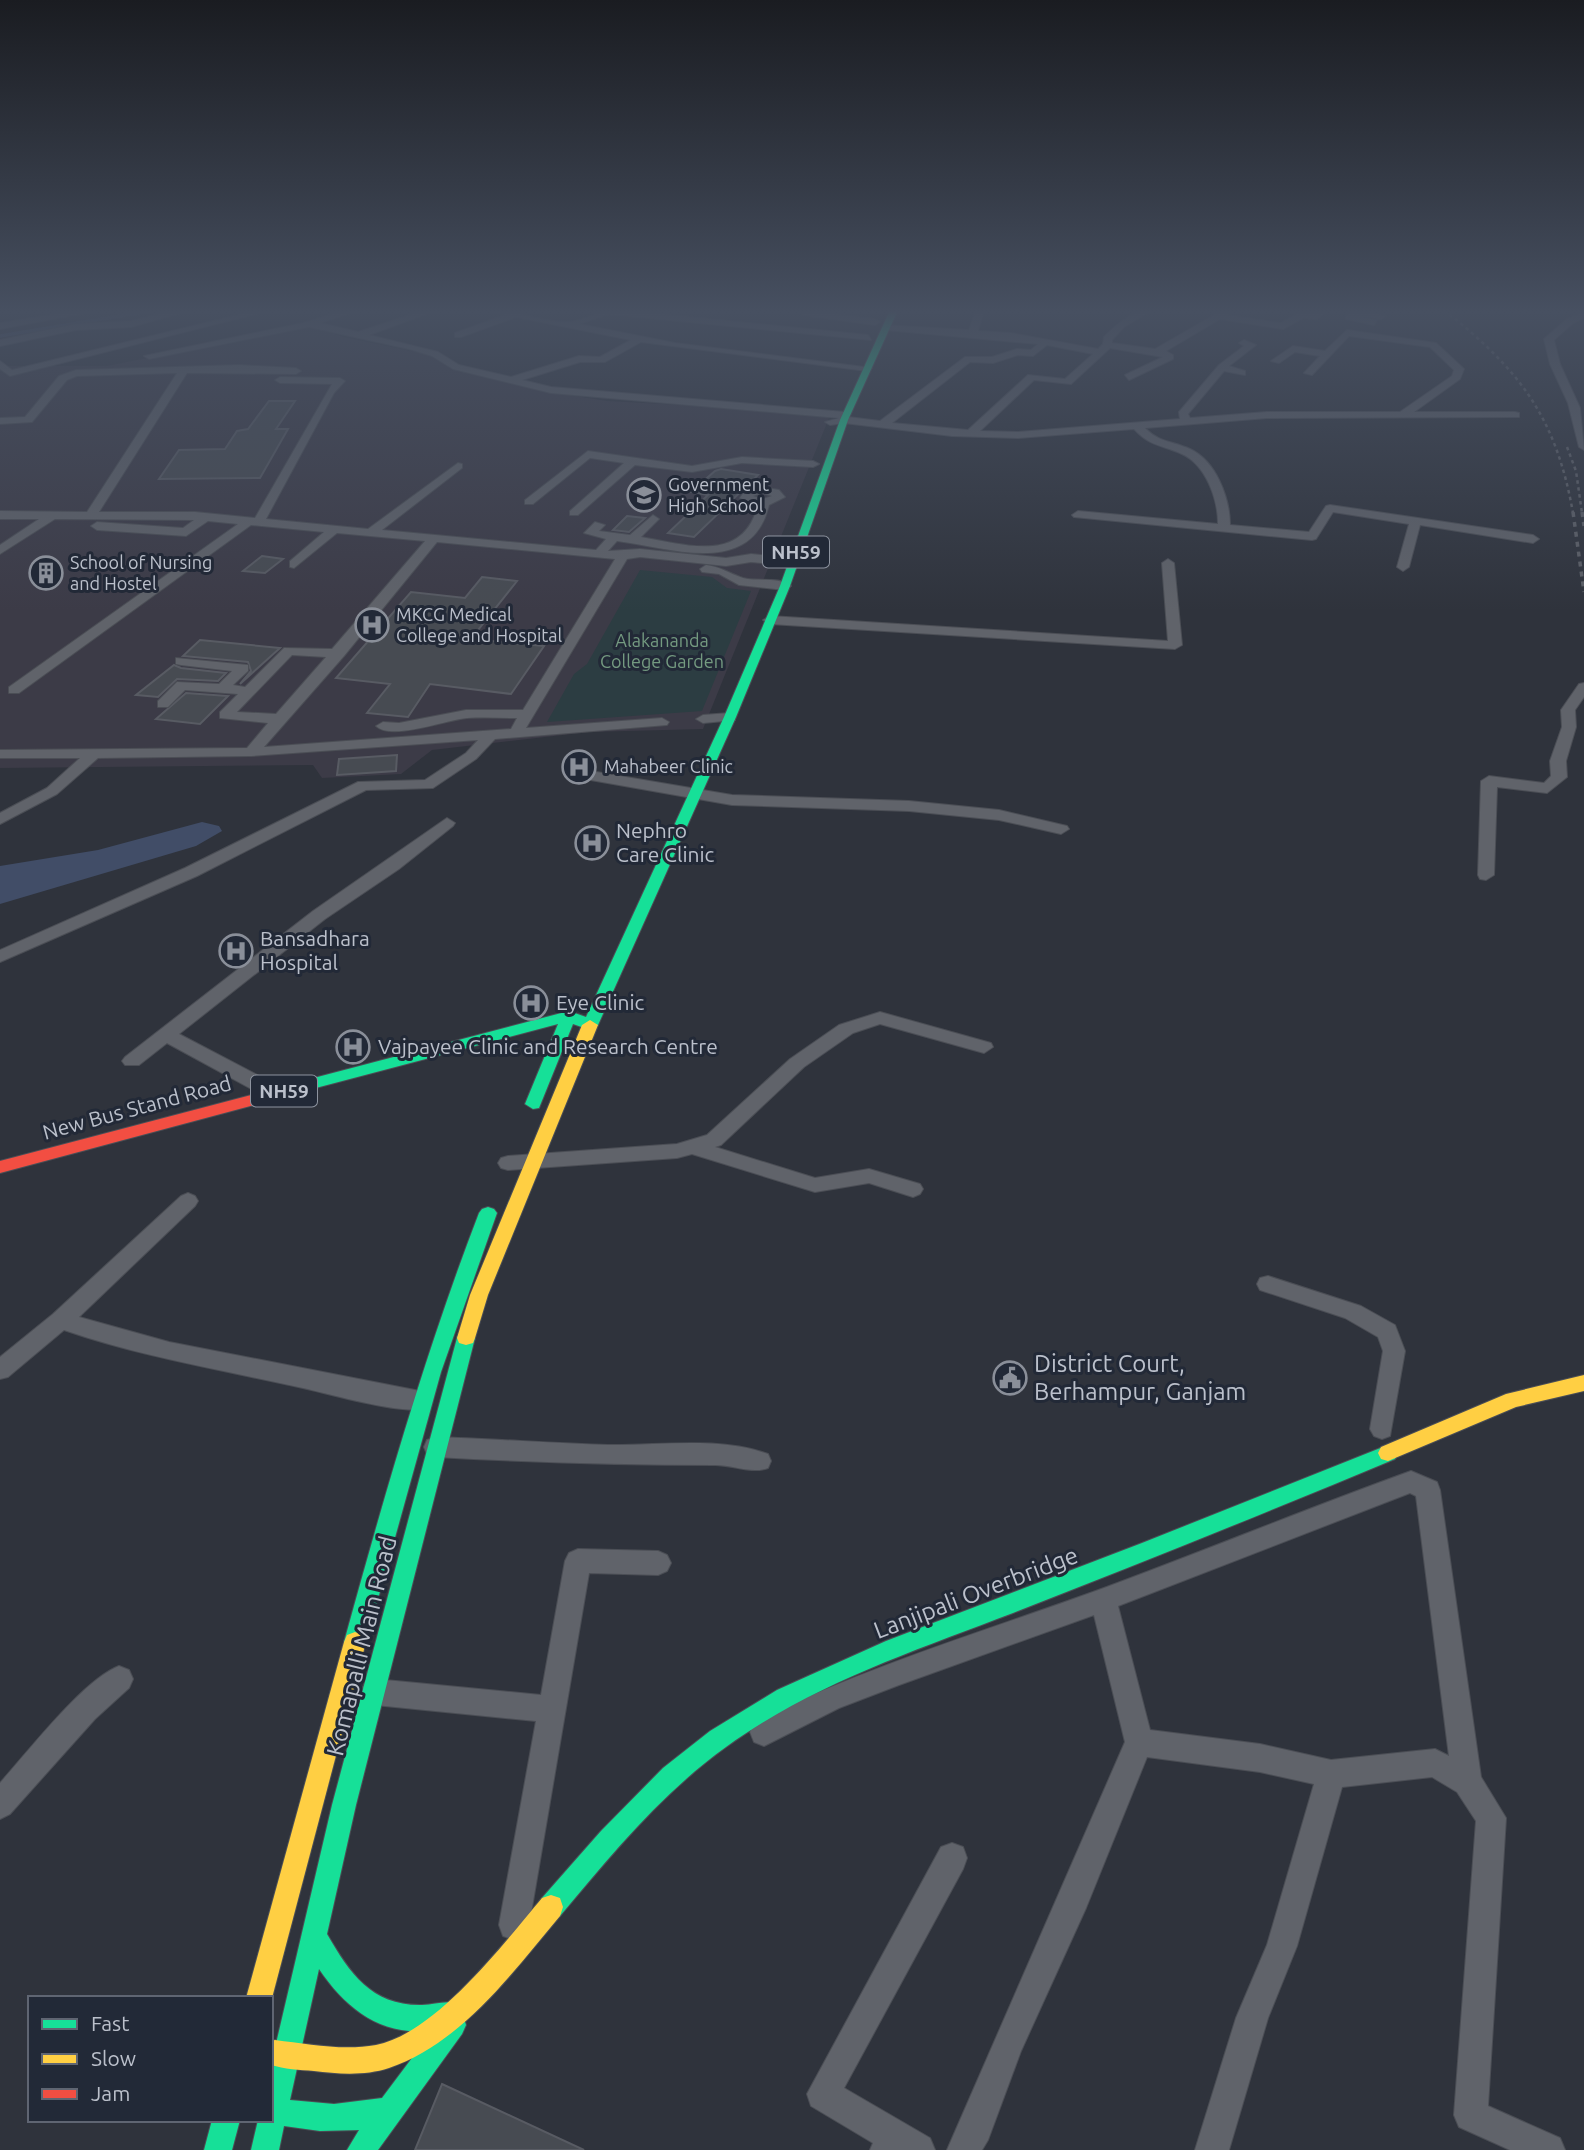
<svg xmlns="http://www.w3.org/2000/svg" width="1584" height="2150" viewBox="0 0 1584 2150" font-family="Ubuntu,sans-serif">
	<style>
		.medical { fill: #3c3b47 }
		.green { fill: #2c3d42 }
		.water { fill: #414d67 }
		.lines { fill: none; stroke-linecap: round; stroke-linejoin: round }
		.stream { stroke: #414d67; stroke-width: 3.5 }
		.building { fill: #474b52; stroke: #585b63; stroke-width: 2 }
		.street-casing { stroke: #4b4e55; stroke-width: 2 }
		.fast-casing { stroke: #4b4e55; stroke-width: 2 }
		.slow-casing { stroke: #4b4e55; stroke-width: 2 }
		.jam-casing { stroke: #4b4e55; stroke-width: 2 }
		.street { fill: #60636a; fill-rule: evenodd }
		.fast { fill: #16e098; fill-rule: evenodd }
		.slow { fill: #ffcf43; fill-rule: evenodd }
		.jam { fill: #f24e42; fill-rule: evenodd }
		.rail-far1 { stroke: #5e6168; stroke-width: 2.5; stroke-dasharray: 3.5 3.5; stroke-linecap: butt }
		.rail { stroke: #5e6168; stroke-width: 3.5; stroke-dasharray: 5 5; stroke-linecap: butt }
		.labels { text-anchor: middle; stroke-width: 6; stroke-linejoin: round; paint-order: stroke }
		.far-poi-label { font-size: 18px; fill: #bbc0cb; stroke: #222937; text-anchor: start }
		.far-park-label { font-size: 18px; fill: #749a80; stroke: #222937 }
		.shield { fill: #222937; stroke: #8d939f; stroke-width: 2 }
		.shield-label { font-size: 19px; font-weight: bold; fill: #bbc0cb }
		.poi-label { font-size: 21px; fill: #bbc0cb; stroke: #222937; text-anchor: start }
		.street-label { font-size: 21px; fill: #bbc0cb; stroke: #222937 }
		.near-poi-label { font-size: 24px; fill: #bbc0cb; stroke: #222937; text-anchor: start }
		.near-street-label { font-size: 24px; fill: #bbc0cb; stroke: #222937 }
	</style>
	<rect width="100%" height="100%" fill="#2f333c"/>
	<path class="medical" d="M312 325 343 337 431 355 450 367 532 389 607 401 831 413 703 729 589 732 432 750 401 774 322 778 313 765 0 768V366H107Z"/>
	<path class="green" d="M640 570 712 577 727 588 751 591 702 711 547 722 574 674 587 664Z"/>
	<path class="water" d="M202 822 219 826 222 831 196 846 0 904V866L98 850Z"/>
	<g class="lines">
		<path class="stream" d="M0 336 156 310"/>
	</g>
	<g class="building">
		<path d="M269 401H295L276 429H288L260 478 159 479 179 450 225 449 237 431 248 429Z"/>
		<path d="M721 469 758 475 694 537 668 533 708 495 691 492 715 471Z"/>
		<path d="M627 516 645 518 629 532 613 530Z"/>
		<path d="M262 556 283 559 265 573 243 571Z"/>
		<path d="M482 577 517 581 471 639 544 646 511 694 430 684 408 717 367 713 390 684 336 678 411 592 465 598Z"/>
		<path d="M200 640 280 648 240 684 251 671 248 662 183 656Z"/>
		<path d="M174 665 181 668 226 673 218 681 177 679 158 697 136 695Z"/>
		<path d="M186 693 228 696 200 724 156 719Z"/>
		<path d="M397 755 396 771 337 775 339 759Z"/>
		<path d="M442 2084 584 2150H415Z"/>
	</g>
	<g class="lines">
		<defs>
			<g id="street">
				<path d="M82 310H101L0 329V323Z"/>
				<path d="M177 310H191L131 327 76 330 0 346V340L76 324 131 321Z"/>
				<path d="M258 310H272L10 376 0 369V361L12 370Z"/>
				<path d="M346 310H359L320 323 358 332 425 310H437L369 335 438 352 459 365 511 377 579 356 600 357 631 340 516 317 461 337H455V333L505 315 490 310C516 310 541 322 566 322 582 322 599 310 620 310L868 335 871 340 608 314 579 324 675 343 872 368 867 371 641 342 605 362H580L522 380 551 387 845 412 850 415 848 417 880 421 965 357H992L1017 349 1031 350 1038 344 886 330 883 325 969 330 976 310H984L978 331 1011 333 1098 349 1103 344 1104 337C1117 324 1133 310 1152 310L1124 327 1112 340V343L1155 349 1223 310H1233L1227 315 1281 323 1298 313 1312 314 1319 310H1328L1317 319 1303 318 1283 329 1220 319 1166 351 1173 355V359L1129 380 1125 375 1163 357 1110 348 1071 384 1034 380 980 431 1018 432 1180 419 1179 412 1219 365 1244 346 1239 343 1244 340 1256 345 1229 366 1245 371V375L1224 371 1188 414 1190 418 1267 412H1400L1452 376 1454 370 1430 347 1349 336 1312 375 1304 373 1320 356 1295 352 1279 363 1271 361 1293 346 1325 351 1347 330 1436 343 1464 369 1460 379 1414 412H1515L1519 413V417L1267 418 1145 428C1158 442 1172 441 1190 449 1216 461 1230 498 1230 525L1309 532 1326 506 1330 505 1533 535 1539 539 1533 543 1420 525 1409 567 1403 571 1397 567 1409 524 1333 512 1316 539 1312 540 1074 517 1072 515 1078 511 1218 524C1218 499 1206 465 1182 454 1160 444 1151 447 1134 429L1018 438 952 436 844 423 830 425 825 422 839 418 551 393 453 369 432 356 409 349 309 327 149 359 144 356 303 323ZM1047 345 1093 354 1065 379 1028 375 968 430 892 423 970 362 993 363 1018 355 1033 356Z"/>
				<path d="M800 310 875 319 880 322 875 325 803 315Z"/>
				<path d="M1356 310 1386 316 1381 319 1358 316 1377 320 1374 325 1346 319V315Z"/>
				<path d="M1584 312V318L1573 323 1554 340 1560 364 1580 408 1584 450 1579 447 1568 403 1550 364 1544 339 1567 319Z"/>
				<path d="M239 365 296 368 301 371 296 374 187 373 99 512H195L255 518 332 384 280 383 275 380 280 377 340 378 345 381 334 393 266 519 368 529 458 463 462 464V468L382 530 596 550 606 539 584 533 595 522 605 525 599 531 630 535 653 515 659 519 641 537C687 545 743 564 758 505L740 498 744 492 762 487 779 490 785 497 769 505C752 578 671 548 617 541L608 551 640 549 726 558 751 554 793 558 799 562 793 566 751 562 726 566 640 557 627 559 526 728 662 718 669 722 667 725 495 739 476 759 433 788 366 790 197 876 0 962V950L185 868 358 782 425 780 466 753 478 740 251 756 98 758 57 794 0 824V813L47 788 80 758H0V750L247 748 268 723 220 718V712L238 694 185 690 168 707H158V701L177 682 219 684 232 671 181 665 176 664V658L248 665V671L233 685 245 687 284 648 332 649 425 541 337 533 294 568 290 567V561L324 532 251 525 19 693H9V687L238 524 208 521 186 536 97 530 91 526 97 522 183 528 194 520 55 519 0 554V545L39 519H0V511L87 512 177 373 77 376 67 380 32 422 0 424V418L25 417 59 376 76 370ZM762 493 772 496 763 499 753 496ZM437 542 615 559 523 710H466L399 723 383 722 376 726C392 741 445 720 467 718 484 717 501 718 517 718L511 729 264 747 344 656ZM292 655 326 657 276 714 237 712Z"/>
				<path d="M588 451 692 466 742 457 813 461 819 464 813 467 742 463 692 472 635 465 578 515H570V511L624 463 590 458 533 504H525V500Z"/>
				<path d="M1168 559 1174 563 1182 645 1175 649 770 624 763 620 770 616 1168 641 1162 563Z"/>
				<path d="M706 565C722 567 728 573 743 578 758 582 779 576 791 586L785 590 739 585 719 574 702 572 700 569Z"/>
				<path d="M1584 683V697L1575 710 1576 727 1566 761 1567 777 1547 793 1497 787 1494 875 1486 880 1480 879 1478 875 1481 781 1489 776 1544 783 1551 776 1550 761 1562 727 1561 710 1579 684Z"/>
				<path d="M730 713 735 714V720L703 723 696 719 703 715Z"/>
				<path d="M573 768 732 795 909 801 999 810 1067 826 1069 829 1061 834 999 820 909 811 732 805 568 776 565 773Z"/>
				<path d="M447 818 455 823 453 826 399 869 325 919 179 1034 282 1088 285 1093 282 1098H268L167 1043 139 1065H125L122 1061 125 1057 313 911Z"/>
				<path d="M880 1012 991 1043 993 1047 984 1053 880 1024 853 1033 804 1067 721 1145 715 1147 815 1178 869 1169 920 1184 923 1189 920 1194 913 1197 869 1183 815 1192 692 1154 677 1158 508 1170 501 1168 498 1163 501 1158 508 1156 677 1144 707 1135 790 1059 839 1025Z"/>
				<path d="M188 1193 195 1196 198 1201 195 1206 79 1317 169 1342 420 1391 428 1394 432 1401 428 1408C406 1416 330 1394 303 1388 223 1370 142 1357 64 1330L8 1377 0 1379V1357L53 1314 181 1196Z"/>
				<path d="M1268 1276 1361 1306 1395 1325 1405 1351 1390 1436 1382 1439 1374 1436 1370 1429 1383 1351 1378 1337 1345 1318 1260 1290 1257 1284 1260 1278Z"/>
				<path d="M436 1437C493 1439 550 1443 608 1445 659 1446 718 1436 768 1454L771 1461 768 1468C751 1474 733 1465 715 1465 622 1465 529 1462 436 1457L427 1454 424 1447 427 1440Z"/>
				<path d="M1411 1471 1437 1482 1440 1490 1481 1777 1506 1818 1488 2106 1560 2138 1565 2150H1510L1459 2127 1454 2115 1476 1821 1457 1792 1432 1777 1342 1787 1297 1946 1268 2018 1229 2150H1195L1236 2018 1267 1945 1314 1784 1260 1772 1147 1757 1086 1908 1021 2051 988 2140 982 2150H947L1125 1742 1094 1615 899 1685 839 1708 764 1746 754 1742 750 1732 754 1722C867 1666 986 1631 1104 1588 1207 1550 1308 1508 1411 1471ZM1410 1493 1416 1496 1449 1756 1435 1749 1331 1760 1260 1744 1150 1730 1118 1606Z"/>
				<path d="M578 1549 658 1551 667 1555 671 1563 667 1571 658 1575 589 1573 529 1925 525 1936 514 1940 503 1936 499 1925 536 1721 375 1705 365 1701 361 1692 365 1683 375 1679 541 1695 565 1561 569 1553Z"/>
				<path d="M119 1666 129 1670 133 1679 129 1688 95 1719 10 1814 0 1819V1783C28 1752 83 1680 119 1666Z"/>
				<path d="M952 1843 963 1847 967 1858 963 1869 844 2088 930 2138 935 2150H870L873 2143 811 2106 807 2094 941 1847Z"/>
			</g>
			<g id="fast">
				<path d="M890 310H898L848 420 790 586 736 717 598 1025 590 1030 573 1024 539 1108 533 1109 525 1104 558 1024 274 1099 268 1098 266 1094 268 1090 569 1011 586 1017 724 717 780 586 840 420Z"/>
				<path d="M488 1207 494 1209 497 1213 441 1372 366 1642 363 1649 355 1652 347 1649 344 1642C384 1497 425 1353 479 1213L482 1209Z"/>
				<path d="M466 1331 473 1333 475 1338 356 1805 327 1934C350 1974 372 2006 422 2005 436 2005 447 1999 460 2005L466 2025 462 2034 378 2150H347L359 2130 320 2131 284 2126 279 2150H251L258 2120H271V2065L332 1805 457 1338 459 1333ZM319 1969C346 2009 383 2038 433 2030L382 2098 334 2104 290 2100Z"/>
				<path d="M1388 1445 1395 1447 1398 1453 1395 1459C1268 1512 1141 1563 1013 1613 914 1651 813 1684 726 1747 662 1793 611 1855 560 1916L551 1919 542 1916 539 1907 542 1898 601 1831 663 1768 710 1731 777 1690 886 1641 1142 1543Z"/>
				<path d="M212 2120H240L232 2150H204Z"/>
			</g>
			<g id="slow">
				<path d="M590 1020 598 1025 488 1295 475 1338 473 1343 466 1345 459 1343 457 1338 470 1295 582 1025Z"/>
				<path d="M1584 1375V1391L1516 1407 1388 1461 1381 1459 1378 1453 1381 1447 1506 1394Z"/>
				<path d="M355 1632 363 1635 366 1642 272 1998H246L344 1642 347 1635Z"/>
				<path d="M551 1895 560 1898 563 1907 560 1916C512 1973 462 2043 389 2068 365 2076 338 2074 314 2071 300 2070 284 2069 271 2065V2041L275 2040C308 2044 343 2051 376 2045 436 2033 504 1943 542 1898Z"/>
			</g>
			<path id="jam" d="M274 1089 280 1090 282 1094 280 1098 0 1173V1161Z"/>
		</defs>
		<use href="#street" class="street-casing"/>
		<use href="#fast" class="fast-casing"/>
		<use href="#slow" class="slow-casing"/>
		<use href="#jam" class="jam-casing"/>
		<use href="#street" class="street"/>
		<use href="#fast" class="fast"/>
		<use href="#slow" class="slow"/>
		<use href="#jam" class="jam"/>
		<g class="rail-far1">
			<path d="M1444 310C1520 370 1556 417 1573 513"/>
			<path d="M1567 447 1576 471 1582 513"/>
		</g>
		<g class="rail">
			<path d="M1573 512 1584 592"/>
			<path d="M1582 512 1584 526"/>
		</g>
	</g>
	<linearGradient id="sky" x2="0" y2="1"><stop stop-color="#1a1c21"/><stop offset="0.51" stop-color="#475061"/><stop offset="1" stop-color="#475061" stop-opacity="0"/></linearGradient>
	<rect width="1584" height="611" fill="url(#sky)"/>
	<defs>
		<symbol id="school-ring" viewBox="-11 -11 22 22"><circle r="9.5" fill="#222937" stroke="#8a8f99" stroke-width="1.5"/><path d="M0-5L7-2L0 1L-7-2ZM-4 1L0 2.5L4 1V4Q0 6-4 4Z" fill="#8a8f99"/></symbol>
		<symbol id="building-ring" viewBox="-11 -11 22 22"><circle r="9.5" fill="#222937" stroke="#8a8f99" stroke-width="1.5"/><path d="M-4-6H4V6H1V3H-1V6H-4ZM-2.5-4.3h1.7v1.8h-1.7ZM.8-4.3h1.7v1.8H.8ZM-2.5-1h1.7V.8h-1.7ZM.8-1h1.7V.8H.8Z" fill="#8a8f99"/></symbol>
		<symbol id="hospital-ring" viewBox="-11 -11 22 22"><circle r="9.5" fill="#222937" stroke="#8a8f99" stroke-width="1.5"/><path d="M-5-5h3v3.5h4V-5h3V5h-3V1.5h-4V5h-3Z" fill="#8a8f99"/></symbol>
		<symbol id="civic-ring" viewBox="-11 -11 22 22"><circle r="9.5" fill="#222937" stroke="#8a8f99" stroke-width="1.5"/><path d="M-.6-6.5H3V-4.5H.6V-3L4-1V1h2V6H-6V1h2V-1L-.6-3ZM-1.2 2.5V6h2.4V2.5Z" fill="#8a8f99"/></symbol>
	</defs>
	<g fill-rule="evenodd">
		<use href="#school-ring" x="625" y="476" width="38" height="38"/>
		<use href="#building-ring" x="27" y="554" width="38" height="38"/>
		<use href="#hospital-ring" x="353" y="606" width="38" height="38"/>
		<use href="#hospital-ring" x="560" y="748" width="38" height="38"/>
		<use href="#hospital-ring" x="573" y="824" width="38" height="38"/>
		<use href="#hospital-ring" x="217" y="932" width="38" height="38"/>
		<use href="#hospital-ring" x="512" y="984" width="38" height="38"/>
		<use href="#hospital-ring" x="334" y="1028" width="38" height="38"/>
		<use href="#civic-ring" x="991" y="1359" width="38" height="38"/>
	</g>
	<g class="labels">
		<g class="far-poi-label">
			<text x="668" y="491">Government<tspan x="668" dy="21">High School</tspan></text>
			<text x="70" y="569">School of Nursing<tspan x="70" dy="21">and Hostel</tspan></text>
			<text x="396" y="621">MKCG Medical<tspan x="396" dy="21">College and Hospital</tspan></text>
			<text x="604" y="773">Mahabeer Clinic</text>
		</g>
		<g class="far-park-label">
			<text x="662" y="647">Alakananda<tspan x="662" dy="21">College Garden</tspan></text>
		</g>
		<g class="shield">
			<rect x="763" y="536.5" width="66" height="31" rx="5"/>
			<rect x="251" y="1075.5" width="66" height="31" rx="5"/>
		</g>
		<g class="shield-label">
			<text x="796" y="559">NH59</text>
			<text x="284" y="1098">NH59</text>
		</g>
		<g class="poi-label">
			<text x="616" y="838">Nephro<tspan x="616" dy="24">Care Clinic</tspan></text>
			<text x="260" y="946">Bansadhara<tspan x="260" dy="24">Hospital</tspan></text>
			<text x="556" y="1010">Eye Clinic</text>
			<text x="378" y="1054">Vajpayee Clinic and Research Centre</text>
		</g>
		<g class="street-label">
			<text transform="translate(137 1108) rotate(-15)" y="7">New Bus Stand Road</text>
		</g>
		<g class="near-poi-label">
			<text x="1034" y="1372">District Court,<tspan x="1034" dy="28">Berhampur, Ganjam</tspan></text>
		</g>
		<g class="near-street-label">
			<text transform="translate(976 1593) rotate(-21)" y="8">Lanjipali Overbridge</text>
			<text transform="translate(362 1646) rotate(-76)" y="8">Komapalli Main Road</text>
		</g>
	</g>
	<rect x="28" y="1996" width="245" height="126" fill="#222937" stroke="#5f6572" stroke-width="2"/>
	<rect x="42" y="2019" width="35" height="10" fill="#16e098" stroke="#5f6572" stroke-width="2"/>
	<text x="91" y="2031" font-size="21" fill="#bbc0cb">Fast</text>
	<rect x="42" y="2054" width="35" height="10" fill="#ffcf43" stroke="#5f6572" stroke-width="2"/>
	<text x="91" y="2066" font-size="21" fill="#bbc0cb">Slow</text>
	<rect x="42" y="2089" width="35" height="10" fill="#f24e42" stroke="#5f6572" stroke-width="2"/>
	<text x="91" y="2101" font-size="21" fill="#bbc0cb">Jam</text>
</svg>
